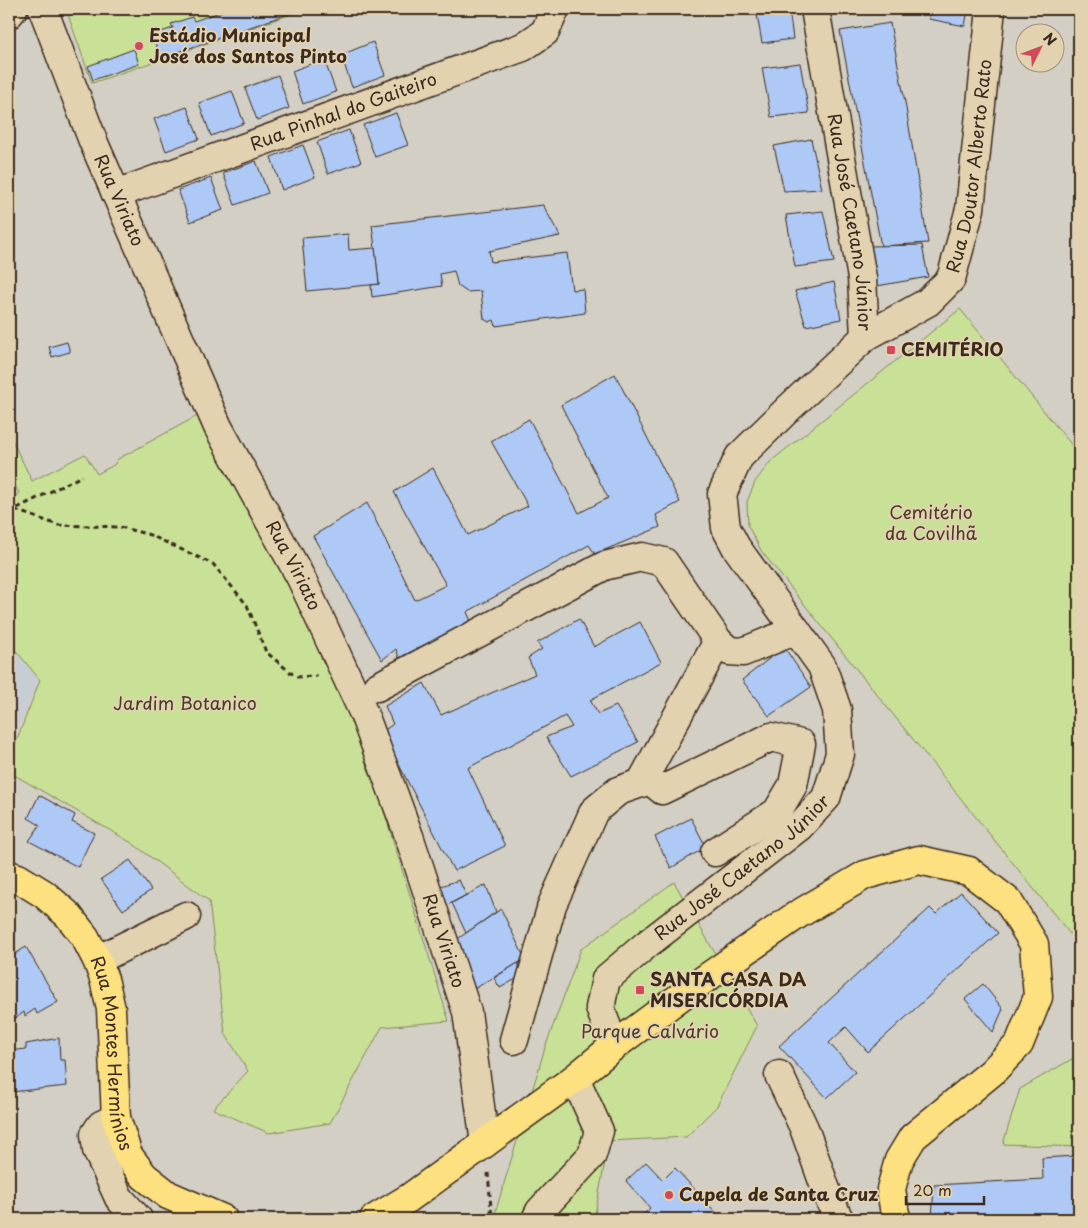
<svg xmlns="http://www.w3.org/2000/svg" width="1088" height="1228" viewBox="0 0 1088 1228" font-family="'Playpen Sans',sans-serif">
	<style>
		.built { fill: #c8cdd3 }
		.green { fill: #c9e197; stroke: #82865a }
		.building { fill: #aec9f6; stroke: #3b2a1e }
		.lines { fill: none; stroke-linecap: round; stroke-linejoin: round }
		.minor-casing { stroke: #3b2a1e; stroke-width: 31 }
		.major-casing { stroke: #3b2a1e; stroke-width: 31 }
		.path { stroke: #3b2a1e; stroke-width: 3; stroke-dasharray: 5 4; stroke-linecap: butt }
		.minor { stroke: #e3d2af; stroke-width: 28 }
		.major { stroke: #fde080; stroke-width: 28 }
		.poi-dot { fill: #d1495b; stroke: #e3d2af; stroke-width: 2 }
		.labels { text-anchor: middle; stroke-width: 4; stroke-linejoin: round; paint-order: stroke }
		.poi-label { font-size: 18px; font-weight: bold; fill: #3b2a1e; stroke: #e3d2af; text-anchor: start }
		.street-label { font-size: 18px; fill: #3b2a1e; stroke: #e3d2af }
		.park-label { font-size: 18px; fill: #493c2a; stroke: #e3d2af }
	</style>
	<rect width="100%" height="100%" fill="#d3cfc4"/>
	<filter id="ink" filterUnits="userSpaceOnUse"><feTurbulence type="fractalNoise" baseFrequency=".02" numOctaves="2"/><feDisplacementMap in="SourceGraphic" scale="10" xChannelSelector="R" yChannelSelector="G"/><feConvolveMatrix kernelMatrix="1 2 1 2 8 2 1 2 1" color-interpolation-filters="sRGB"/></filter>
	<g filter="url(#ink)">
		<path class="built" d="M9 644 39 680 19 726 9 725Z"/>
		<g class="green">
			<path d="M66 9H306L92 83Z"/>
			<path d="M960 309 1079 454V945L762 552 748 526 747 502 755 482 770 462Z"/>
			<path d="M201 414 307 620 365 750 449 1021 382 1027 330 1123 269 1133 213 1109 248 1071 225 1033 209 901 132 843 9 772V760L40 680 9 642V503L19 493 9 474V434L32 481 85 454 97 474 114 465 118 459Z"/>
			<path d="M674 882 757 1026 717 1106 686 1137 609 1141 594 1219H495L496 1210 545 1048 581 949Z"/>
			<path d="M1079 1055V1147L1003 1144 1020 1089Z"/>
		</g>
		<g class="building">
			<path d="M228 9H302L161 58 152 35 173 28 171 24 192 17 194 21Z"/>
			<path d="M756 9H789L793 39 762 43Z"/>
			<path d="M930 9H968L965 26 929 19Z"/>
			<path d="M890 23 905 102 928 243 881 246 840 31Z"/>
			<path d="M373 42 385 75 352 87 341 55Z"/>
			<path d="M134 49 139 64 93 80 88 66Z"/>
			<path d="M324 59 336 92 303 104 292 71Z"/>
			<path d="M800 63 809 113 771 117 762 68Z"/>
			<path d="M278 75 289 108 257 120 245 88Z"/>
			<path d="M232 91 244 123 211 136 199 103Z"/>
			<path d="M187 107 199 139 166 151 154 119Z"/>
			<path d="M396 113 408 145 375 157 363 125Z"/>
			<path d="M349 130 361 162 328 174 317 142Z"/>
			<path d="M811 139 822 189 784 191 774 146Z"/>
			<path d="M303 145 315 177 282 190 271 157Z"/>
			<path d="M256 161 268 193 235 205 223 173Z"/>
			<path d="M211 178 223 210 190 222 178 190Z"/>
			<path d="M543 205 560 236 489 251 491 262 567 253 572 290 583 289 585 313 496 326 494 320 489 322 484 319 481 291 467 292 458 286 454 271 440 274 442 286 372 297 371 285 379 284 375 248 372 225Z"/>
			<path d="M823 211 834 262 795 267 786 215Z"/>
			<path d="M348 234 349 250 375 248 379 284 307 291 302 238Z"/>
			<path d="M922 245 928 277 877 286 869 246Z"/>
			<path d="M834 282 841 319 806 326 795 291Z"/>
			<path d="M67 342 70 352 52 357 49 347Z"/>
			<path d="M615 374 680 502 656 515 660 527 595 554 589 545 467 612 471 621 399 658 396 649 382 660 313 536 367 503 415 600 446 585 394 492 433 468 468 535 528 506 491 441 529 419 579 513 608 498 561 405Z"/>
			<path d="M579 619 594 647 640 622 661 662 590 700 598 714 616 706 638 742 571 776 546 737 572 727 565 716 468 768 505 846 454 871 382 732 393 724 385 706 424 683 441 715 535 674 528 658 542 649 537 643Z"/>
			<path d="M784 647 811 687 769 716 742 680Z"/>
			<path d="M39 795 75 815 72 822 94 833 78 867 29 841 40 825 28 818Z"/>
			<path d="M691 818 706 847 671 868 655 837Z"/>
			<path d="M130 860 151 890 123 910 101 879Z"/>
			<path d="M459 880 466 895 444 907 438 887Z"/>
			<path d="M486 885 496 912 466 933 452 903Z"/>
			<path d="M961 892 998 933 868 1052 846 1027 829 1043 855 1072 827 1098 779 1046 930 908 936 914Z"/>
			<path d="M501 909 525 959 474 989 456 940Z"/>
			<path d="M26 947 58 1002 37 1014 35 1009 25 1016 24 1012 9 1023V958Z"/>
			<path d="M518 963 523 975 500 988 494 978Z"/>
			<path d="M983 984 1003 1009 993 1032 965 999Z"/>
			<path d="M59 1038 60 1060H65L67 1086 11 1092 9 1051 26 1049V1044Z"/>
			<path d="M1075 1156 1074 1176H1079V1219H932L934 1185 1043 1179 1042 1158Z"/>
			<path d="M646 1162 663 1180 675 1168 721 1218 719 1219H639L650 1208 626 1181Z"/>
		</g>
		<g class="lines">
			<defs>
				<g id="minor">
					<path id="s1" d="M43 9 93 141 218 427 301 578 364 714 409 836 467 1012 485 1143"/>
					<path id="s2" d="M815 9 862 278 865 337"/>
					<path d="M9 14 13 9"/>
					<path id="s3" d="M116 194 523 47 545 32 555 9"/>
					<path d="M377 687 604 566 642 557 664 562 718 641 729 651 743 652 796 630"/>
					<path d="M645 776 662 790 771 737 801 744 793 785 777 812 715 852"/>
					<path d="M97 960 186 916"/>
					<path d="M514 1040 552 905 594 811 618 791 641 783 718 641"/>
					<path id="s4" d="M614 1046 600 1008 606 979 647 944 799 827 826 798 840 754 837 710 822 666 736 547 726 528 722 494 739 457 788 409 865 337 928 302 951 279 970 209 991 9"/>
					<path d="M779 1075 804 1128 830 1201 839 1219"/>
					<path d="M116 1118 101 1125 95 1134 97 1150 119 1198 138 1219"/>
					<path d="M536 1219 540 1211 592 1155 599 1131 575 1078"/>
				</g>
				<g id="major">
					<path id="s5" d="M9 875 18 878 44 894 68 915 85 937 97 960 104 979 111 1009 116 1118 128 1155 144 1176 168 1195 223 1219"/>
					<path d="M374 1219 409 1198 575 1078 614 1046 692 988 797 915 865 875 919 860 969 871 1008 901 1034 944 1038 997 1019 1044 992 1072 913 1137 899 1160 891 1189 895 1214 897 1219"/>
				</g>
			</defs>
			<use href="#minor" class="minor-casing"/>
			<use href="#major" class="major-casing"/>
			<g class="path">
				<path d="M15 510 58 525 120 527 150 535 213 564 247 605 266 652 296 677 317 676"/>
				<path d="M9 512 82 476"/>
				<path d="M488 1173 492 1219"/>
			</g>
			<use href="#minor" class="minor"/>
			<use href="#major" class="major"/>
		</g>
	</g>
	<g class="poi-dot">
		<circle cx="139" cy="46" r="5"/>
		<rect x="886" y="345" width="10" height="10" rx="2.5"/>
		<rect x="635" y="985" width="10" height="10" rx="2.5"/>
		<circle cx="669" cy="1195" r="5"/>
	</g>
	<g class="labels">
		<g class="poi-label">
			<text x="149" y="42">Estádio Municipal<tspan x="149" dy="21">José dos Santos Pinto</tspan></text>
			<text x="901" y="356">CEMITÉRIO</text>
			<text x="650" y="986">SANTA CASA DA<tspan x="650" dy="21">MISERICÓRDIA</tspan></text>
			<text x="679" y="1201">Capela de Santa Cruz</text>
		</g>
		<g class="street-label">
			<text dy="6" stroke="none"><textPath href="#s3" startOffset="242">Rua Pinhal do Gaiteiro</textPath></text>
			<text dy="6" stroke="none"><textPath href="#s4" startOffset="1129">Rua Doutor Alberto Rato</textPath></text>
			<text dy="6" stroke="none"><textPath href="#s1" startOffset="206">Rua Viriato</textPath></text>
			<text dy="6" stroke="none"><textPath href="#s2" startOffset="216">Rua José Caetano Júnior</textPath></text>
			<text dy="6" stroke="none"><textPath href="#s1" startOffset="611">Rua Viriato</textPath></text>
			<text dy="6" stroke="none"><textPath href="#s4" startOffset="246">Rua José Caetano Júnior</textPath></text>
			<text dy="6" stroke="none"><textPath href="#s1" startOffset="1016">Rua Viriato</textPath></text>
			<text dy="6" stroke="none"><textPath href="#s5" startOffset="221">Rua Montes Hermínios</textPath></text>
		</g>
		<g class="park-label">
			<text x="931" y="519">Cemitério<tspan x="931" dy="21">da Covilhã</tspan></text>
			<text x="185" y="710">Jardim Botanico</text>
			<text x="650" y="1038">Parque Calvário</text>
		</g>
	</g>
	<rect width="1088" height="1228" fill="none" stroke="#e3d2af" stroke-width="30"/>
	<rect x="15" y="15" width="1058" height="1198" fill="none" stroke="#3b2a1e" stroke-width="2" filter="url(#ink)"/>
	<g transform="translate(1040 48) rotate(48)"><circle r="24" fill="#e3d2af" stroke="#a08f75"/>
	<path d="M0-4L9 19L0 12L-9 19Z" fill="#d1495b"/>
	<text y="-8" font-size="14" font-weight="bold" text-anchor="middle" fill="#3b2a1e">N</text>
	</g>
	<path d="M906 1196v8h78v-8" fill="none" stroke="#3b2a1e" stroke-width="2.5"/>
	<text x="913" y="1196" font-size="15" fill="#3b2a1e" stroke="#e3d2af" stroke-width="4" paint-order="stroke">20 m</text>
</svg>
